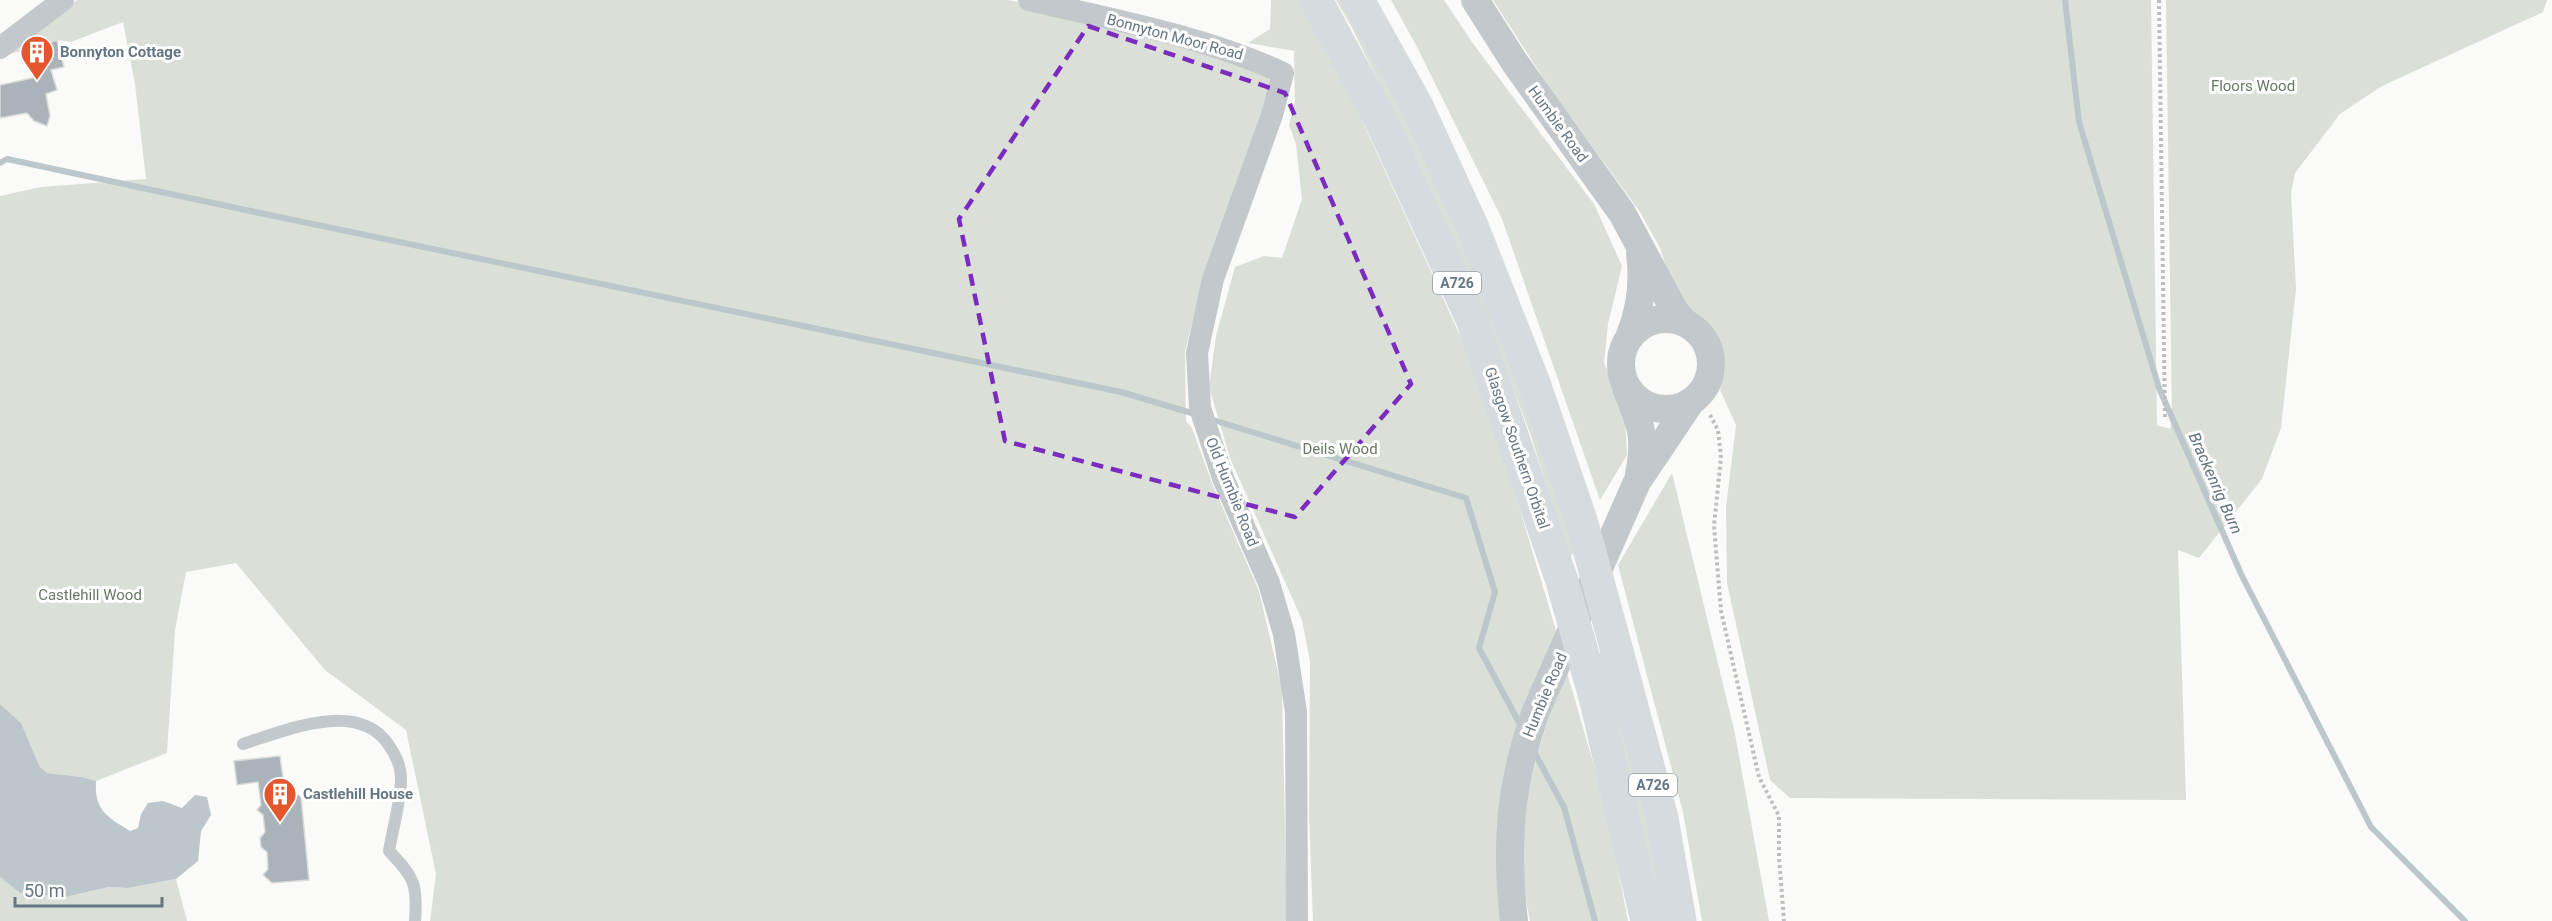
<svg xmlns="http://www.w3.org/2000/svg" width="2552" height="921" viewBox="0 0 2552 921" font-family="Roboto,sans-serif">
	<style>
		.green { fill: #dadfd7 }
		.water { fill: #bbc7cb }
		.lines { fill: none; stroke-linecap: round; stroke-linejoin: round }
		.stream { stroke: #bbc7cb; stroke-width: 6 }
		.building { fill: #aab3b9; stroke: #dcdcda; stroke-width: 1.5 }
		.path { stroke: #bbbfc2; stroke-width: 4; stroke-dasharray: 3 3; stroke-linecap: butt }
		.service { stroke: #c3c8cc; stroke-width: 12 }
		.minor { stroke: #c3c8cc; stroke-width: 22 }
		.tertiary { stroke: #c3c8cc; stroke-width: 28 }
		.trunk { stroke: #d6dbdf; stroke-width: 33 }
		.marked { fill: none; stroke: #7b2cbf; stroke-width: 4.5; stroke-dasharray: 12 8; stroke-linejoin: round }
		.labels { text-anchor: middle; stroke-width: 6; stroke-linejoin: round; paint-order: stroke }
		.shield { fill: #fff; stroke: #939fa8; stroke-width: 1.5 }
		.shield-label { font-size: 14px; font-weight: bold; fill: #657683 }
		.street-label { font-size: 15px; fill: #657683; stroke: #fff }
		.poi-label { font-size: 15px; font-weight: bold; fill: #657683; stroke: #fff; text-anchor: start }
		.park-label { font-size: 15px; fill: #687a64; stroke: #fff }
		.water-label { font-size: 16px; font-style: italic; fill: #60757c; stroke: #fff }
	</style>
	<rect width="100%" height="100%" fill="#fafaf8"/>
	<g class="green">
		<path d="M77 0H1008L1149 32 1249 65 1269 78 1272 94 1207 266 1185 351 1186 421 1192 428 1213 486 1259 591 1282 689 1287 921H430L436 874 406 730 325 670 236 563 186 572 175 630 167 753 96 781 82 777 47 773 40 767 21 723 0 704V196L41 187 146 179 135 84 123 22 71 42 57 40 7 55Z"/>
		<path d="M1271 0H1303L1346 85 1483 386 1558 637 1525 701 1513 745 1505 921H1313L1309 812 1310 661 1302 620 1230 458 1209 387 1216 336 1235 267 1264 256 1282 258 1302 199 1296 144 1289 125 1295 103 1294 51 1248 43 1270 29Z"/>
		<path d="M1336 0H1344L1388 81 1474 264 1509 356 1576 549 1569 559 1531 436 1488 321 1415 156 1351 26Z"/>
		<path d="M1391 0H1444L1474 45 1594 204 1622 266 1608 324 1604 362 1625 420 1627 455 1600 500 1502 219 1416 45Z"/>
		<path d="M1493 0H2151L2157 425 2170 429 2172 421 2166 0H2547L2543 12 2382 86 2340 114 2295 173 2291 193 2296 289 2281 428 2262 479 2199 558 2178 550 2186 800 1790 798 1770 780 1727 583 1726 507 1736 425 1720 390 1725 370 1719 345 1702 321 1682 303 1673 289 1660 248 1640 212 1553 93Z"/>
		<path d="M1672 473 1735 734 1769 921H1702L1683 812 1618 565Z"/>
		<path d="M1605 648 1618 692 1668 921H1658L1597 656Z"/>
		<path d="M1566 669 1606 807 1628 921H1530C1527 905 1523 887 1522 871 1520 801 1542 733 1566 669Z"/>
		<path d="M0 877 20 893 65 897 109 887 128 888 176 879 187 921H0Z"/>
	</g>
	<path class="water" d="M0 704 21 723 40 767 47 773 82 777 96 781C94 810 107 817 130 831L138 828 141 814 148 803 163 801 182 808 195 795 207 797 211 815 201 831 198 861 176 879 128 888 109 887 65 897 20 893 0 877Z"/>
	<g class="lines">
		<g class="stream">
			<path d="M2065 0 2079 122 2159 388 2242 576 2371 827 2465 921"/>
			<path d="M0 163 7 159 255 212 1121 392 1195 414"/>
			<path d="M1210 419 1466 498 1495 592 1479 648 1522 728"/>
			<path d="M1533 750 1564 807 1595 921"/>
		</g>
	</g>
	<g class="building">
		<path d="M40 34 44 45 57 40 64 67 51 70 57 90 46 94 50 116 47 126 34 121 27 113 0 118V85L37 77 29 43Z"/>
		<path d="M280 756 284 785 301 797 309 880 272 883 263 875 268 869 267 852 261 847 260 838 265 832 263 815 257 810 261 805 258 782 237 785 234 761Z"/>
	</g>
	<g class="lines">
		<g class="path">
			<path d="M2159 0 2165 419"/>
			<path d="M1710 415 1718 430 1721 457 1714 526 1721 611 1759 777 1779 816V858L1784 921"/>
		</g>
		<path class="service" d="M243 744C284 731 357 699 388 744 396 755 401 765 401 778 401 801 393 827 389 851 414 877 418 884 415 921"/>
		<g class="minor">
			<path d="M1029 0C1114 20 1203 36 1283 73L1272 115 1213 279 1197 353 1200 408 1223 478 1269 583 1284 634 1296 712 1297 921"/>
			<path d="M0 48 63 0"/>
		</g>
		<g class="tertiary">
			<path d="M1475 0 1515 63 1622 213 1674 310 1683 322"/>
			<circle cx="1666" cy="364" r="45"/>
			<path d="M1630 335C1641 308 1644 283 1640 253"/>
			<path d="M1626 388C1640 423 1647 436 1639 474"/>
			<path d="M1514 921C1505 844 1510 784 1536 711L1637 482 1690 403"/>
		</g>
		<g class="trunk">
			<path d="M1316 0 1381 121 1472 319 1562 581 1596 701 1647 921"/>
			<path d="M1358 0 1417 106 1472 226 1534 383 1581 520 1617 651 1662 818 1680 921"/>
		</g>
	</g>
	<path class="marked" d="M1088 26 1285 93 1411 384 1295 517 1005 441 959 219Z"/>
	<defs>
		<symbol id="building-pin" viewBox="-11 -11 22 30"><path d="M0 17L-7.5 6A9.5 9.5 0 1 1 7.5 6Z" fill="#e4572e" stroke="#fff"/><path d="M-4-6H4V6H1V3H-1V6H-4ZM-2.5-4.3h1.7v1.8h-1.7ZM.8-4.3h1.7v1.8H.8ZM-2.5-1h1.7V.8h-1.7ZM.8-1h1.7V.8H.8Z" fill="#fff"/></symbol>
	</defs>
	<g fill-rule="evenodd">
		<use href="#building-pin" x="18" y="33" width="38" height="52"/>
		<use href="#building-pin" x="261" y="775" width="38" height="52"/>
	</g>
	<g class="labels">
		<g class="shield">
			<rect x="1433" y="272" width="48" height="22" rx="4.5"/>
			<rect x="1629" y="774" width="48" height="22" rx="4.5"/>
		</g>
		<g class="shield-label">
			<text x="1457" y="288">A726</text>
			<text x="1653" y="790">A726</text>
		</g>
		<g class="street-label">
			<text transform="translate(1175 37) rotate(15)" y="5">Bonnyton Moor Road</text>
			<text transform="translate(1558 124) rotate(54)" y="5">Humbie Road</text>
			<text transform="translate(1517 448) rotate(71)" y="5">Glasgow Southern Orbital</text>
			<text transform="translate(1232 492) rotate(68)" y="5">Old Humbie Road</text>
			<text transform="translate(1545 695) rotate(-67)" y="5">Humbie Road</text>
		</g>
		<g class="poi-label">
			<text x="60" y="57">Bonnyton Cottage</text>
			<text x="303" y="799">Castlehill House</text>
		</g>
		<g class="park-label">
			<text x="2253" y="91">Floors Wood</text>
			<text x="1340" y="454">Deils Wood</text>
			<text x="90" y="600">Castlehill Wood</text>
		</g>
		<g class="water-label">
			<text transform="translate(2216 483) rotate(66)" y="6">Brackenrig Burn</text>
		</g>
	</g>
	<path d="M15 897v9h147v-9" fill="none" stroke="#657683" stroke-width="3"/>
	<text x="24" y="897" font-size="18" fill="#657683" stroke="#ffffff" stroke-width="4.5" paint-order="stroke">50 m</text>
</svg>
